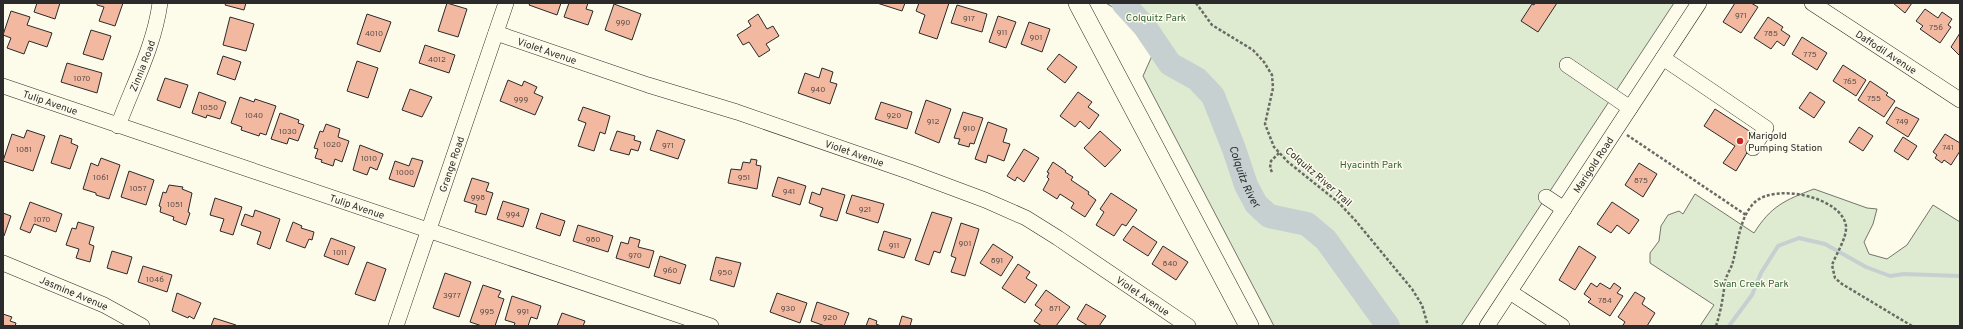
<svg xmlns="http://www.w3.org/2000/svg" width="1963" height="329" viewBox="0 0 1963 329" font-family="Overpass,sans-serif">
	<style>
		.green { fill: #deebd1; stroke: #74746e }
		.lines { fill: none; stroke-linecap: round; stroke-linejoin: round }
		.stream { stroke: #c7d0d0; stroke-width: 4 }
		.river { stroke: #c7d0d0; stroke-width: 24 }
		.building { fill: #f2b8a0; stroke: #2b2b2b }
		.minor-casing { stroke: #2b2b2b; stroke-width: 16 }
		.major-casing { stroke: #2b2b2b; stroke-width: 20 }
		.path { stroke: #6a6964; stroke-width: 2.5; stroke-dasharray: 3 2; stroke-linecap: butt }
		.minor { stroke: #fdfbea; stroke-width: 15 }
		.major { stroke: #fdfbea; stroke-width: 19 }
		.poi-dot { fill: #c62828; stroke: #fdfbea; stroke-width: 1.5 }
		.labels { text-anchor: middle; stroke-width: 3; stroke-linejoin: round; paint-order: stroke }
		.number-label { font-size: 8px; fill: #5d4e48 }
		.park-label { font-size: 10px; fill: #34623c; stroke: #fdfbea }
		.street-label { font-size: 10px; fill: #2b2b2b; stroke: #fdfbea }
		.poi-label { font-size: 10px; fill: #2b2b2b; stroke: #fdfbea; text-anchor: start }
		.water-label { font-size: 11px; font-style: italic; fill: #2b2b2b; stroke: #fdfbea }
	</style>
	<rect width="100%" height="100%" fill="#fdfbea"/>
	<g class="green">
		<path d="M1106 3H1674L1461 326H1274L1143 76 1160 38Z"/>
		<path d="M1814 189 1867 208 1877 209 1873 224 1864 242 1869 254 1887 259 1907 245 1933 205 1960 222V326H1700L1714 305 1650 263V253L1659 241 1661 226 1668 215 1679 211 1683 214 1695 194 1754 233C1771 206 1785 200 1814 189Z"/>
	</g>
	<g class="lines">
		<path class="stream" d="M1729 326 1752 295 1761 273 1778 246 1799 238 1825 244 1866 267 1890 276 1904 274 1960 276"/>
		<path class="river" id="s1" d="M1123 3 1145 27 1170 64 1197 79 1213 96 1234 149 1246 185 1256 204 1269 216 1307 224 1326 240 1388 326"/>
	</g>
	<g class="building">
		<path d="M37 3H60L55 19 34 12Z"/>
		<path d="M97 3H123L115 26 99 21 104 7 97 5Z"/>
		<path d="M226 3H246L244 10 225 5Z"/>
		<path d="M447 3 467 9 458 37 438 31Z"/>
		<path d="M530 3H561L557 15 529 5Z"/>
		<path d="M569 3H588L586 9 593 11 588 25 564 17Z"/>
		<path d="M877 3H905L902 11Z"/>
		<path d="M919 3H949L937 39 919 33 925 15 916 11Z"/>
		<path d="M1535 3H1557L1538 32 1521 21 1532 4 1534 5Z"/>
		<path d="M1735 3H1751L1758 7 1741 33 1723 22Z"/>
		<path d="M1893 3H1912L1905 13Z"/>
		<path d="M614 4 641 14 632 40 605 30Z"/>
		<path d="M957 5 987 14 982 32 951 23Z"/>
		<path d="M1925 9 1938 18 1942 12 1952 19 1948 25 1951 27 1940 43 1920 29 1923 26 1916 21Z"/>
		<path d="M11 11 30 17 27 25 52 33 47 47 29 41 24 54 7 48 11 38 3 35Z"/>
		<path d="M367 14 391 22 380 52 357 44Z"/>
		<path d="M758 14 767 29 773 26 779 36 766 44 770 50 759 57 749 42 743 45 737 35 751 26 748 21Z"/>
		<path d="M998 16 1016 22 1006 48 989 42Z"/>
		<path d="M230 17 254 24 246 51 223 45Z"/>
		<path d="M1768 17 1783 27 1781 30 1790 36 1784 46 1777 41 1771 49 1754 38Z"/>
		<path d="M1029 22 1050 29 1042 52 1021 44Z"/>
		<path d="M91 30 111 36 103 60 83 54Z"/>
		<path d="M1960 33V56L1951 47Z"/>
		<path d="M1802 37 1827 53 1817 70 1792 54Z"/>
		<path d="M425 45 455 55 449 73 419 63Z"/>
		<path d="M1059 54 1077 67 1065 83 1047 69Z"/>
		<path d="M223 56 241 62 235 80 217 74Z"/>
		<path d="M357 61 378 68 368 98 347 91Z"/>
		<path d="M67 63 102 73 97 93 61 82Z"/>
		<path d="M1843 65 1866 80 1856 96 1833 81Z"/>
		<path d="M822 68 833 72 830 82 837 84 830 104 798 93 805 73 819 78Z"/>
		<path d="M165 78 188 85 180 108 157 100Z"/>
		<path d="M508 80 522 86 524 81 537 87 534 93 543 97 535 115 500 101Z"/>
		<path d="M1870 81 1888 93 1886 95 1895 101 1884 117 1858 100Z"/>
		<path d="M410 89 432 97 422 117 402 110Z"/>
		<path d="M199 92 226 102 220 119 207 115 206 118 192 113Z"/>
		<path d="M1078 92 1092 102 1088 107 1099 115 1089 129 1080 121 1075 127 1060 116Z"/>
		<path d="M1810 92 1825 102 1814 118 1799 108Z"/>
		<path d="M240 97 254 102 255 99 276 106 266 135 260 133 259 136 241 130 242 127 231 123Z"/>
		<path d="M926 100 951 109 939 143 915 133Z"/>
		<path d="M881 102 912 112 907 129 875 119Z"/>
		<path d="M583 107 610 116 605 134 600 132 594 151 578 146 586 123 578 120Z"/>
		<path d="M1896 107 1919 119 1908 137 1886 123Z"/>
		<path d="M1715 109 1757 136 1736 171 1723 163 1735 146 1704 126Z"/>
		<path d="M963 112 983 118 974 144 970 143 969 147 958 144 960 139 954 138Z"/>
		<path d="M280 113 299 120 298 123 304 125 298 141 289 138 287 144 271 139Z"/>
		<path d="M988 122 1007 129 1003 142 1010 144 1004 161 988 155 986 163 975 159Z"/>
		<path d="M326 124 340 129 338 137 349 141 342 162 335 159 333 166 321 162 322 160 315 158 318 149 314 148 320 131 323 132Z"/>
		<path d="M1859 127 1873 136 1863 151 1849 142Z"/>
		<path d="M27 130 45 136 33 171 3 161 12 134 24 138Z"/>
		<path d="M657 130 685 140 678 159 650 150Z"/>
		<path d="M617 131 635 136 634 140 641 142 638 151 631 149 629 155 610 150Z"/>
		<path d="M1100 131 1121 150 1105 167 1084 148Z"/>
		<path d="M1945 134 1960 143V151L1951 165 1944 160 1942 163 1935 158 1937 155 1933 152Z"/>
		<path d="M60 135 72 139 71 143 78 146 70 169 51 163Z"/>
		<path d="M1903 137 1917 146 1908 160 1894 151Z"/>
		<path d="M360 145 383 154 377 170 370 167 367 175 353 170Z"/>
		<path d="M1024 149 1039 158 1024 182 1017 177 1015 181 1007 176Z"/>
		<path d="M101 158 120 165 109 199 96 195V193L83 189 91 163 98 166Z"/>
		<path d="M412 158 423 161 414 187 389 179 395 161 409 166Z"/>
		<path d="M751 159 757 160 756 165 761 166 757 189 728 183 731 169 741 170 743 162 750 163Z"/>
		<path d="M1053 162 1066 171 1065 172 1073 177 1071 180 1089 192 1088 194 1096 200 1085 217 1071 208 1074 203 1060 194 1057 199 1043 190 1049 179 1047 177 1049 173 1047 172Z"/>
		<path d="M1639 163 1657 174 1643 197 1625 185Z"/>
		<path d="M129 171 154 180 146 205 121 197Z"/>
		<path d="M778 177 806 186 800 205 772 196Z"/>
		<path d="M472 178 489 183 486 191 493 193 486 215 475 212 477 205 464 201Z"/>
		<path d="M169 185 183 187 182 189 192 193 188 212 190 213 186 225 173 220 174 217 160 212 161 207 159 206 163 192 166 193Z"/>
		<path d="M822 188 845 195 837 221 820 216 823 208 809 203 812 192 820 195Z"/>
		<path d="M1111 193 1137 210 1126 226 1122 224 1114 236 1096 225 1104 212 1100 209Z"/>
		<path d="M852 195 884 204 878 223 846 213Z"/>
		<path d="M215 198 242 207 233 235 220 231 224 219 210 215Z"/>
		<path d="M503 201 529 209 523 227 497 219Z"/>
		<path d="M30 202 62 214 56 232 34 224 30 233 20 229Z"/>
		<path d="M1612 202 1639 220 1629 234 1617 225 1611 233 1597 224Z"/>
		<path d="M255 210 280 219 270 249 257 244 261 232 241 225 245 214 253 217Z"/>
		<path d="M932 212 952 218 940 253 934 251 929 265 915 260Z"/>
		<path d="M3 213 11 216 4 236 3 235Z"/>
		<path d="M541 213 565 221 560 236 536 228Z"/>
		<path d="M78 222 94 227 89 244 94 246 90 262 76 258 79 249 66 245 72 228 76 229Z"/>
		<path d="M293 222 302 226 301 228 314 232 312 240 309 239 305 248 286 241Z"/>
		<path d="M961 223 979 229 965 276 951 272 956 258 951 256Z"/>
		<path d="M578 225 613 236 608 252 573 241Z"/>
		<path d="M1133 226 1157 242 1148 256 1123 240Z"/>
		<path d="M884 231 911 239 904 258 878 250Z"/>
		<path d="M630 237 640 240 638 247 654 251 649 268 616 258 621 242 628 244Z"/>
		<path d="M331 238 355 247 348 265 324 256Z"/>
		<path d="M993 244 1013 257 1001 276 980 263Z"/>
		<path d="M1163 246 1188 262 1176 280 1152 264Z"/>
		<path d="M1579 246 1596 257 1575 290 1559 280Z"/>
		<path d="M112 251 132 257 127 274 107 268Z"/>
		<path d="M660 256 686 265 680 284 654 276Z"/>
		<path d="M716 257 741 263 734 287 710 280Z"/>
		<path d="M367 262 386 269 375 301 355 294Z"/>
		<path d="M1018 264 1030 272 1026 278 1037 285 1025 303 1002 288Z"/>
		<path d="M143 266 172 275 167 292 138 282Z"/>
		<path d="M445 273 471 282 459 317 433 308Z"/>
		<path d="M1591 283 1597 287 1600 283 1610 289 1614 283 1621 288 1617 293 1623 296 1610 316 1588 302 1591 299 1584 294Z"/>
		<path d="M483 285 501 291 498 297 504 299 495 326H482L470 322Z"/>
		<path d="M1046 290 1070 307 1056 326H1042L1034 321 1042 310 1035 305Z"/>
		<path d="M1635 292 1645 298 1642 304 1655 313 1647 326H1624L1623 325 1625 322 1618 317Z"/>
		<path d="M177 293 201 303 194 319 189 316 188 318 172 311Z"/>
		<path d="M777 293 807 303 800 323 770 312Z"/>
		<path d="M512 296 541 306 537 319 531 317 528 326H514L515 323 505 320Z"/>
		<path d="M817 302 849 313 844 326H825L811 321Z"/>
		<path d="M1086 304 1106 316 1099 326H1088L1077 319Z"/>
		<path d="M562 313 585 321 583 326H557Z"/>
		<path d="M3 314 12 317 10 321 16 323 15 326H3Z"/>
		<path d="M902 316 912 319 910 326H899Z"/>
		<path d="M214 318 236 325 235 326H211Z"/>
		<path d="M869 318 877 321 876 324 881 326H866Z"/>
	</g>
	<g class="lines">
		<defs>
			<g id="minor">
				<path id="s2" d="M1812 3 1960 100"/>
				<path id="s3" d="M496 33 648 85 737 112 910 172 985 200 1026 218 1058 238 1188 326"/>
				<path d="M1663 58 1766 128 1753 148"/>
				<path d="M1567 65 1630 108"/>
				<path id="s4" d="M3 86 711 326"/>
				<path id="s5" d="M118 126C133 85 154 47 160 3"/>
				<path d="M1546 197 1564 209"/>
				<path id="s6" d="M3 263 104 305 142 326"/>
				<path d="M1510 292 1562 326"/>
				<path id="s7" d="M396 326 506 3"/>
				<path id="s8" d="M1487 326 1699 3"/>
			</g>
			<path id="major" d="M1078 3 1249 326"/>
		</defs>
		<use href="#minor" class="minor-casing"/>
		<use href="#major" class="major-casing"/>
		<g class="path">
			<path d="M1196 3 1212 25 1253 50 1264 62 1272 75 1273 88 1265 124 1274 147 1288 162 1338 202 1355 220 1412 289 1422 305 1428 326"/>
			<path d="M1627 135 1746 215"/>
			<path d="M1272 172 1270 168 1271 161 1279 153"/>
			<path d="M1716 326C1721 311 1723 297 1725 282 1726 276 1730 270 1732 265 1738 245 1739 217 1755 202 1776 183 1842 197 1846 226 1847 238 1836 254 1832 265L1835 278 1842 284 1912 326"/>
		</g>
		<use href="#minor" class="minor"/>
		<use href="#major" class="major"/>
	</g>
	<circle class="poi-dot" cx="1740" cy="141" r="4"/>
	<g class="labels">
		<g class="number-label">
			<text x="1741" y="18">971</text>
			<text x="969" y="21">917</text>
			<text x="623" y="25">990</text>
			<text x="1936" y="30">756</text>
			<text x="1002" y="35">911</text>
			<text x="374" y="36">4010</text>
			<text x="1771" y="36">785</text>
			<text x="1036" y="40">901</text>
			<text x="1810" y="57">775</text>
			<text x="437" y="62">4012</text>
			<text x="82" y="81">1070</text>
			<text x="1850" y="84">765</text>
			<text x="818" y="92">940</text>
			<text x="1874" y="101">755</text>
			<text x="521" y="102">999</text>
			<text x="209" y="110">1050</text>
			<text x="254" y="118">1040</text>
			<text x="894" y="118">920</text>
			<text x="933" y="124">912</text>
			<text x="1902" y="124">749</text>
			<text x="969" y="131">910</text>
			<text x="288" y="134">1030</text>
			<text x="332" y="147">1020</text>
			<text x="668" y="148">971</text>
			<text x="1948" y="150">741</text>
			<text x="24" y="152">1081</text>
			<text x="369" y="161">1010</text>
			<text x="405" y="175">1000</text>
			<text x="101" y="180">1061</text>
			<text x="744" y="180">951</text>
			<text x="1641" y="183">875</text>
			<text x="138" y="191">1057</text>
			<text x="789" y="194">941</text>
			<text x="478" y="200">998</text>
			<text x="175" y="207">1051</text>
			<text x="865" y="212">921</text>
			<text x="513" y="217">994</text>
			<text x="42" y="222">1070</text>
			<text x="593" y="242">980</text>
			<text x="965" y="246">901</text>
			<text x="894" y="248">911</text>
			<text x="340" y="255">1011</text>
			<text x="635" y="258">970</text>
			<text x="997" y="263">891</text>
			<text x="1170" y="266">840</text>
			<text x="670" y="273">960</text>
			<text x="725" y="275">950</text>
			<text x="155" y="282">1046</text>
			<text x="452" y="298">3977</text>
			<text x="1605" y="303">784</text>
			<text x="788" y="311">930</text>
			<text x="1055" y="311">871</text>
			<text x="487" y="314">995</text>
			<text x="523" y="314">991</text>
			<text x="830" y="320">920</text>
		</g>
		<g class="park-label">
			<text x="1156" y="21">Colquitz Park</text>
			<text x="1371" y="168">Hyacinth Park</text>
			<text x="1751" y="287">Swan Creek Park</text>
		</g>
		<g class="street-label">
			<text dy="4" stroke="none"><textPath href="#s3" startOffset="54">Violet Avenue</textPath></text>
			<text dy="4" stroke="none"><textPath href="#s2" startOffset="89">Daffodil Avenue</textPath></text>
			<text dy="4" stroke="none"><textPath href="#s5" startOffset="65">Zinnia Road</textPath></text>
			<text dy="4" stroke="none"><textPath href="#s4" startOffset="50">Tulip Avenue</textPath></text>
			<text dy="4" stroke="none"><textPath href="#s3" startOffset="378">Violet Avenue</textPath></text>
			<text dy="4" stroke="none"><textPath href="#s7" startOffset="171">Grange Road</textPath></text>
			<text dy="4" stroke="none"><textPath href="#s8" startOffset="193">Marigold Road</textPath></text>
			<text transform="translate(1319 176) rotate(41)" y="4">Colquitz River Trail</text>
			<text dy="4" stroke="none"><textPath href="#s4" startOffset="374">Tulip Avenue</textPath></text>
			<text dy="4" stroke="none"><textPath href="#s6" startOffset="77">Jasmine Avenue</textPath></text>
			<text dy="4" stroke="none"><textPath href="#s3" startOffset="702">Violet Avenue</textPath></text>
		</g>
		<g class="poi-label">
			<text x="1748" y="139">Marigold<tspan x="1748" dy="12">Pumping Station</tspan></text>
		</g>
		<g class="water-label">
			<text dy="4" stroke="none"><textPath href="#s1" startOffset="218">Colquitz River</textPath></text>
		</g>
	</g>
	<rect width="1963" height="329" fill="none" stroke="#2b2b2b" stroke-width="8"/>
</svg>
